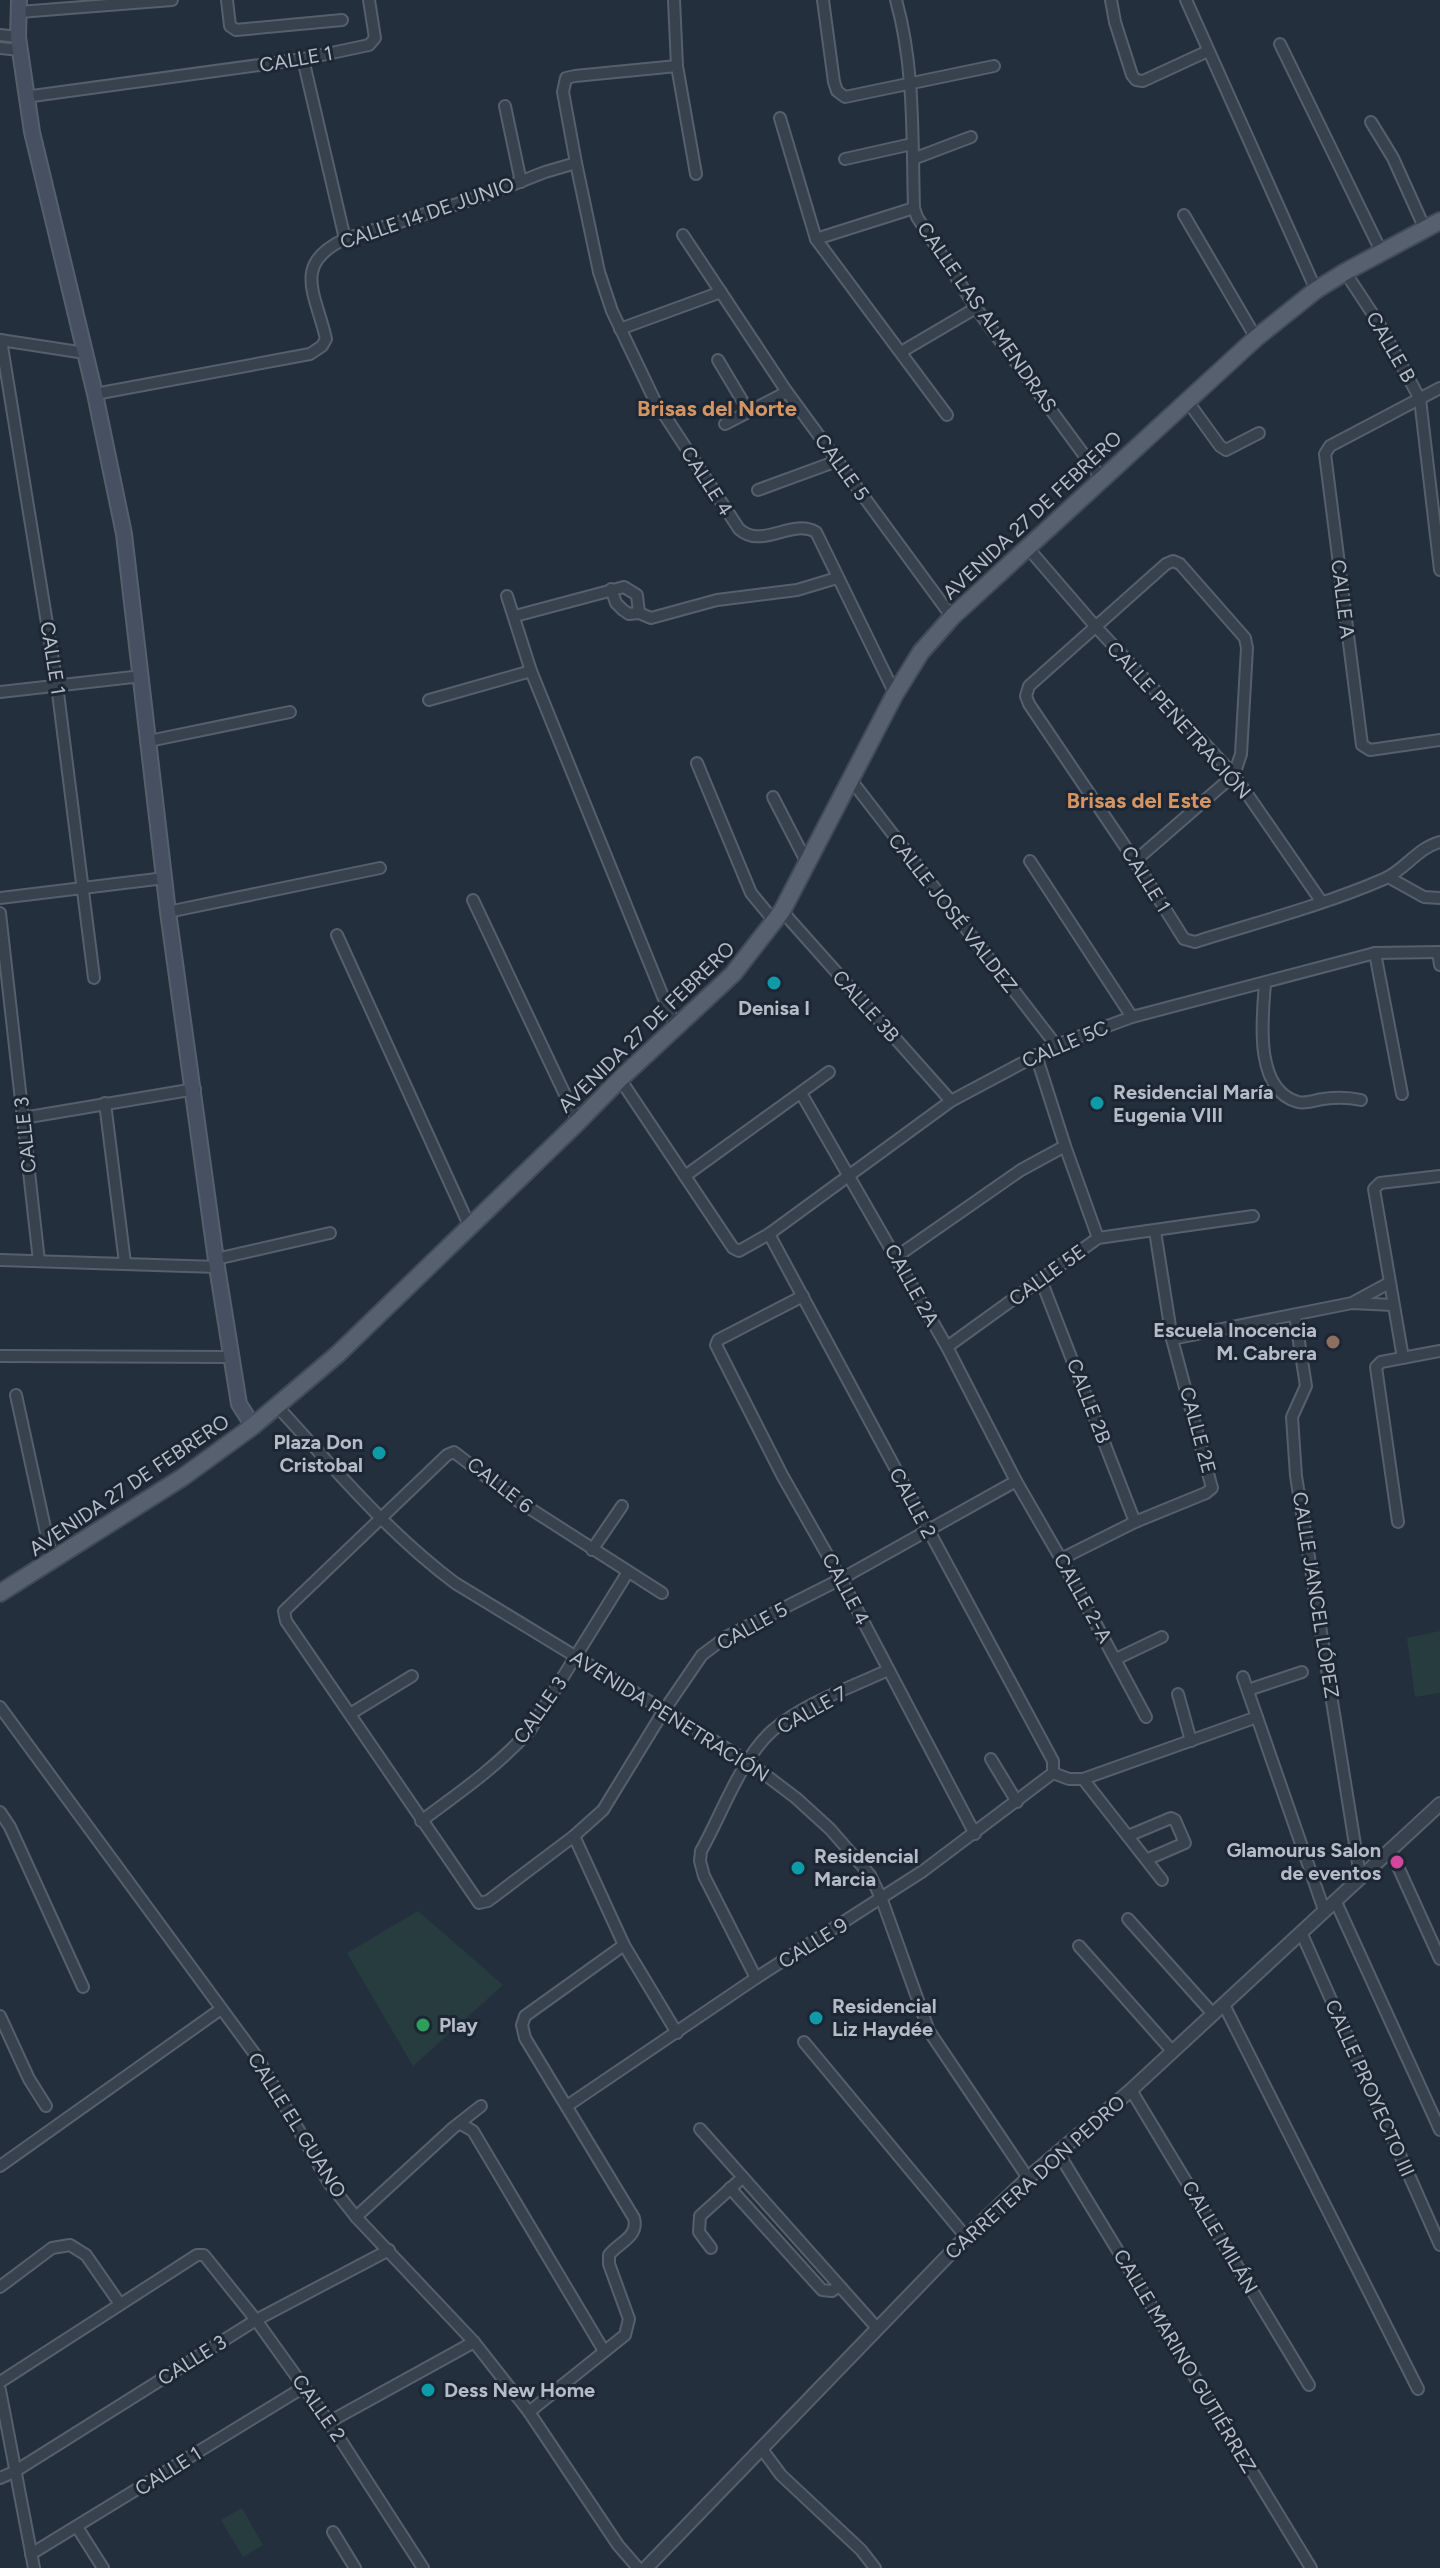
<svg xmlns="http://www.w3.org/2000/svg" width="1440" height="2568" viewBox="0 0 1440 2568" font-family="Figtree,sans-serif">
	<style>
		.green { fill: #263c3f }
		.lines { fill: none; stroke-linecap: round; stroke-linejoin: round }
		.minor-casing { stroke: #565f6c; stroke-width: 14 }
		.tertiary-casing { stroke: #565f6c; stroke-width: 16 }
		.secondary-casing { stroke: #565f6c; stroke-width: 18 }
		.primary-casing { stroke: #414a57; stroke-width: 20 }
		.minor { stroke: #38414e; stroke-width: 10 }
		.tertiary { stroke: #38414e; stroke-width: 12 }
		.secondary { stroke: #465061; stroke-width: 14 }
		.primary { stroke: #56606e; stroke-width: 16 }
		.culture-dot { fill: #0f9aa8; stroke: #1d2633; stroke-width: 3 }
		.education-dot { fill: #8d6e63; stroke: #1d2633; stroke-width: 3 }
		.hotel-dot { fill: #d1479c; stroke: #1d2633; stroke-width: 3 }
		.leisure-dot { fill: #2e9e5b; stroke: #1d2633; stroke-width: 3 }
		.labels { text-anchor: middle; stroke-width: 6; stroke-linejoin: round; paint-order: stroke }
		.street-label { font-size: 20px; fill: #b4bcc9; stroke: #1d2633 }
		.poi-label { font-size: 20px; font-weight: bold; fill: #b4bcc9; stroke: #1d2633; text-anchor: start }
		.neighbourhood-label { font-size: 22px; font-weight: bold; fill: #d59563; stroke: #1d2633 }
	</style>
	<rect width="100%" height="100%" fill="#242f3e"/>
	<g class="green">
		<path d="M1440 1631V1693L1415 1697 1407 1638Z"/>
		<path d="M418 1911 503 1985 413 2066 347 1953Z"/>
		<path d="M242 2508 263 2545 243 2557 221 2520Z"/>
	</g>
	<g class="lines">
		<defs>
			<g id="minor">
				<path d="M227 0 230 26 236 30 342 20"/>
				<path d="M674 0 677 66 696 174"/>
				<path d="M823 0 834 82 837 91 845 97 994 66"/>
				<path d="M896 0C915 67 912 139 914 208L917 217 976 308 1101 478"/>
				<path d="M1111 0 1115 22 1132 75 1136 80 1143 81 1208 51"/>
				<path d="M1186 0 1316 290"/>
				<path d="M19 12 172 0"/>
				<path d="M0 35 18 37"/>
				<path d="M1280 44 1381 251"/>
				<path d="M0 48 20 50"/>
				<path d="M303 59 345 239"/>
				<path d="M677 66 575 76 566 78 563 92 576 163 599 272 612 311 654 399 739 529C762 550 791 518 816 532L895 694"/>
				<path d="M25 97 303 59 369 45 375 38 369 0"/>
				<path d="M505 106 521 182"/>
				<path d="M780 118 816 239 947 415"/>
				<path d="M1371 122 1393 158 1425 229"/>
				<path d="M845 159 912 144"/>
				<path d="M913 159 971 137"/>
				<path d="M1184 215 1256 338"/>
				<path d="M683 235 787 392 952 617"/>
				<path d="M816 239 914 208"/>
				<path d="M1345 272 1378 322 1420 399 1440 570"/>
				<path d="M620 329 721 292"/>
				<path d="M0 340 85 353"/>
				<path d="M1 340 57 685 94 978"/>
				<path d="M901 352 976 308"/>
				<path d="M718 360 749 412"/>
				<path d="M1440 388 1330 446 1325 454 1362 745 1370 750 1440 740"/>
				<path d="M95 394 310 354 322 346 326 339C316 294 291 264 345 239L486 195 545 172 576 163"/>
				<path d="M1186 399 1220 446 1226 450 1259 433"/>
				<path d="M725 424 787 392"/>
				<path d="M758 490 837 461"/>
				<path d="M1027 547 1096 627 1234 775 1321 901"/>
				<path d="M611 589 616 603 623 610 629 614 639 613 651 618 717 600 797 590 837 578"/>
				<path d="M507 596 531 671 675 1026"/>
				<path d="M515 616 624 587 637 595 639 613"/>
				<path d="M0 692 142 676"/>
				<path d="M429 700 531 671"/>
				<path d="M149 741 290 712"/>
				<path d="M697 763 751 893 774 921"/>
				<path d="M851 780 1056 1045"/>
				<path d="M773 797 807 863"/>
				<path d="M1030 861 1132 1017"/>
				<path d="M1135 861 1234 775 1241 754 1247 648 1245 638 1180 564 1173 561 1166 564 1029 686 1026 696 1029 704 1135 861 1184 939 1195 942C1258 922 1324 905 1384 879 1405 870 1417 848 1440 842"/>
				<path d="M1388 877 1424 897 1440 898"/>
				<path d="M0 898 165 878"/>
				<path d="M473 900 578 1122"/>
				<path d="M782 911 951 1101"/>
				<path d="M168 912 380 868"/>
				<path d="M0 913 39 1261"/>
				<path d="M337 935 469 1225"/>
				<path d="M1438 952 1440 965"/>
				<path d="M1375 953 1402 1094"/>
				<path d="M1265 984C1262 1019 1254 1090 1298 1102 1306 1104 1315 1100 1323 1099 1336 1097 1348 1097 1361 1100"/>
				<path d="M1036 1055 1065 1146 1098 1238"/>
				<path d="M620 1079 733 1248 739 1251 769 1234 951 1101 1056 1045 1132 1017 1375 953 1440 952"/>
				<path d="M801 1093 947 1347 1016 1481 1061 1559 1146 1717"/>
				<path d="M105 1103 125 1263"/>
				<path d="M23 1118 195 1089"/>
				<path d="M685 1176 829 1072"/>
				<path d="M769 1234 1053 1761V1773"/>
				<path d="M896 1257 1021 1170 1065 1146"/>
				<path d="M216 1259 330 1233"/>
				<path d="M0 1260 217 1267"/>
				<path d="M1041 1280 1135 1522"/>
				<path d="M803 1296 718 1340 716 1345 782 1475 841 1579 975 1834"/>
				<path d="M1354 1302 1389 1283"/>
				<path d="M1295 1316 1306 1386 1292 1417 1296 1476 1360 1876"/>
				<path d="M1172 1339 1352 1303 1393 1305"/>
				<path d="M947 1347 1098 1238 1253 1216"/>
				<path d="M0 1356 231 1357"/>
				<path d="M1403 1358 1374 1189 1380 1183 1440 1176"/>
				<path d="M16 1395 52 1560"/>
				<path d="M277 1406C333 1467 388 1533 455 1583L747 1761 796 1798 830 1829 870 1875 882 1900 929 2031 1028 2178"/>
				<path d="M1398 1522 1376 1367 1381 1362 1440 1351"/>
				<path d="M592 1550 622 1506"/>
				<path d="M1061 1559 1135 1522 1206 1493 1212 1488 1172 1339 1155 1231"/>
				<path d="M662 1593 515 1499 454 1452 447 1455 284 1611 286 1621 479 1903 488 1901 574 1836 603 1810 663 1712 702 1655 726 1637 841 1579 1016 1481"/>
				<path d="M1116 1659 1162 1637"/>
				<path d="M1243 1677 1324 1910"/>
				<path d="M1248 1690 1302 1672"/>
				<path d="M1178 1694 1191 1741"/>
				<path d="M0 1707 257 2057 329 2183 356 2217 474 2342 529 2412 618 2545 638 2568"/>
				<path d="M350 1714 412 1676"/>
				<path d="M991 1759 1017 1802"/>
				<path d="M1053 1773 1069 1779H1083L1257 1717"/>
				<path d="M1083 1779 1162 1880"/>
				<path d="M0 1812 10 1827 83 1987"/>
				<path d="M421 1821C459 1793 498 1766 530 1730L628 1572"/>
				<path d="M574 1836 624 1945 677 2033"/>
				<path d="M1128 1836 1171 1818 1175 1820 1185 1843 1148 1859"/>
				<path d="M1390 1849 1440 1959"/>
				<path d="M1335 1900 1440 2130"/>
				<path d="M1128 1919 1213 2014"/>
				<path d="M1301 1932 1440 2245"/>
				<path d="M1079 1946 1173 2052"/>
				<path d="M756 1978 704 1876 700 1861 701 1851C722 1814 741 1758 773 1730 805 1703 850 1688 888 1670"/>
				<path d="M1224 2005 1418 2389"/>
				<path d="M0 2016 29 2079 46 2106"/>
				<path d="M804 2042 966 2237"/>
				<path d="M1131 2090 1309 2385"/>
				<path d="M567 2106 756 1978 923 1871 1053 1773"/>
				<path d="M461 2124 473 2131 604 2351"/>
				<path d="M700 2129 877 2328"/>
				<path d="M1059 2154 1311 2568"/>
				<path d="M0 2166 221 2009"/>
				<path d="M730 2188 822 2290 832 2291 839 2286"/>
				<path d="M356 2217 453 2128 481 2106"/>
				<path d="M711 2248 699 2232 700 2216 742 2178"/>
				<path d="M0 2287 52 2248 70 2245 86 2255 120 2304"/>
				<path d="M0 2382 197 2255H204L256 2320 329 2422 423 2568"/>
				<path d="M0 2390 34 2568"/>
				<path d="M529 2412 625 2335 629 2319 609 2264V2255C619 2242 639 2237 634 2218L525 2038 522 2025 525 2016 624 1945"/>
				<path d="M329 2422 474 2342"/>
				<path d="M761 2448 781 2475 861 2550 875 2568"/>
				<path d="M0 2478 14 2472 256 2320 389 2250"/>
				<path d="M77 2527 103 2568"/>
				<path d="M333 2532 355 2568"/>
				<path d="M31 2554 304 2387"/>
			</g>
			<path id="tertiary" d="M646 2568 966 2237 1028 2178 1131 2090 1440 1804"/>
			<path id="secondary" d="M19 0 18 37 32 132 95 394 124 534 168 912 217 1267 239 1404 253 1426"/>
			<path id="primary" d="M0 1593 183 1477 253 1426 338 1354 578 1122 620 1079 733 974 782 911 895 694 921 652 952 617 1256 338 1316 290 1345 272 1440 221"/>
		</defs>
		<use href="#minor" class="minor-casing"/>
		<use href="#tertiary" class="tertiary-casing"/>
		<use href="#secondary" class="secondary-casing"/>
		<use href="#primary" class="primary-casing"/>
		<use href="#minor" class="minor"/>
		<use href="#tertiary" class="tertiary"/>
		<use href="#secondary" class="secondary"/>
		<use href="#primary" class="primary"/>
	</g>
	<g class="culture-dot">
		<circle cx="774" cy="983" r="8"/>
		<circle cx="1097" cy="1103" r="8"/>
		<circle cx="379" cy="1453" r="8"/>
		<circle cx="798" cy="1868" r="8"/>
		<circle cx="816" cy="2018" r="8"/>
		<circle cx="428" cy="2390" r="8"/>
	</g>
	<circle class="education-dot" cx="1333" cy="1342" r="8"/>
	<circle class="hotel-dot" cx="1397" cy="1862" r="8"/>
	<circle class="leisure-dot" cx="423" cy="2025" r="8"/>
	<g class="labels">
		<g class="street-label">
			<text transform="translate(296 59) rotate(-10)" y="7">CALLE 1</text>
			<text transform="translate(427 213) rotate(-19)" y="7">CALLE 14 DE JUNIO</text>
			<text transform="translate(987 317) rotate(55)" y="7">CALLE LAS ALMENDRAS</text>
			<text transform="translate(1391 347) rotate(60)" y="7">CALLE B</text>
			<text transform="translate(842 467) rotate(54)" y="7">CALLE 5</text>
			<text transform="translate(707 481) rotate(57)" y="7">CALLE 4</text>
			<text transform="translate(1032 515) rotate(-43)" y="7">AVENIDA 27 DE FEBRERO</text>
			<text transform="translate(1343 599) rotate(83)" y="7">CALLE A</text>
			<text transform="translate(53 658) rotate(81)" y="7">CALLE 1</text>
			<text transform="translate(1179 720) rotate(48)" y="7">CALLE PENETRACIÓN</text>
			<text transform="translate(1146 879) rotate(58)" y="7">CALLE 1</text>
			<text transform="translate(953 913) rotate(52)" y="7">CALLE JOSÉ VALDEZ</text>
			<text transform="translate(866 1006) rotate(48)" y="7">CALLE 3B</text>
			<text transform="translate(646 1027) rotate(-44)" y="7">AVENIDA 27 DE FEBRERO</text>
			<text transform="translate(1065 1044) rotate(-23)" y="7">CALLE 5C</text>
			<text transform="translate(25 1135) rotate(-96)" y="7">CALLE 3</text>
			<text transform="translate(1047 1275) rotate(-36)" y="7">CALLE 5E</text>
			<text transform="translate(912 1285) rotate(61)" y="7">CALLE 2A</text>
			<text transform="translate(1089 1401) rotate(69)" y="7">CALLE 2B</text>
			<text transform="translate(1198 1430) rotate(75)" y="7">CALLE 2E</text>
			<text transform="translate(129 1485) rotate(-34)" y="7">AVENIDA 27 DE FEBRERO</text>
			<text transform="translate(500 1485) rotate(38)" y="7">CALLE 6</text>
			<text transform="translate(913 1503) rotate(62)" y="7">CALLE 2</text>
			<text transform="translate(846 1589) rotate(62)" y="7">CALLE 4</text>
			<text transform="translate(1316 1595) rotate(81)" y="7">CALLE JANCEL LÓPEZ</text>
			<text transform="translate(1083 1598) rotate(61)" y="7">CALLE 2-A</text>
			<text transform="translate(752 1626) rotate(-29)" y="7">CALLE 5</text>
			<text transform="translate(540 1710) rotate(-55)" y="7">CALLE 3</text>
			<text transform="translate(812 1710) rotate(-29)" y="7">CALLE 7</text>
			<text transform="translate(670 1716) rotate(32)" y="7">AVENIDA PENETRACIÓN</text>
			<text transform="translate(813 1943) rotate(-32)" y="7">CALLE 9</text>
			<text transform="translate(1370 2088) rotate(66)" y="7">CALLE PROYECTO III</text>
			<text transform="translate(297 2125) rotate(58)" y="7">CALLE EL GUANO</text>
			<text transform="translate(1035 2177) rotate(-42)" y="7">CARRETERA DON PEDRO</text>
			<text transform="translate(1220 2237) rotate(59)" y="7">CALLE MILÁN</text>
			<text transform="translate(192 2360) rotate(-32)" y="7">CALLE 3</text>
			<text transform="translate(1185 2361) rotate(59)" y="7">CALLE MARINO GUTIÉRREZ</text>
			<text transform="translate(319 2408) rotate(55)" y="7">CALLE 2</text>
			<text transform="translate(168 2471) rotate(-32)" y="7">CALLE 1</text>
		</g>
		<g class="poi-label">
			<text x="774" y="1015" text-anchor="middle">Denisa I</text>
			<text x="1113" y="1099">Residencial María<tspan x="1113" dy="23">Eugenia VIII</tspan></text>
			<text x="1317" y="1337" text-anchor="end">Escuela Inocencia<tspan x="1317" dy="23">M. Cabrera</tspan></text>
			<text x="363" y="1449" text-anchor="end">Plaza Don<tspan x="363" dy="23">Cristobal</tspan></text>
			<text x="1381" y="1857" text-anchor="end">Glamourus Salon<tspan x="1381" dy="23">de eventos</tspan></text>
			<text x="814" y="1863">Residencial<tspan x="814" dy="23">Marcia</tspan></text>
			<text x="832" y="2013">Residencial<tspan x="832" dy="23">Liz Haydée</tspan></text>
			<text x="439" y="2032">Play</text>
			<text x="444" y="2397">Dess New Home</text>
		</g>
		<g class="neighbourhood-label">
			<text x="717" y="416">Brisas del Norte</text>
			<text x="1139" y="808">Brisas del Este</text>
		</g>
	</g>
</svg>
